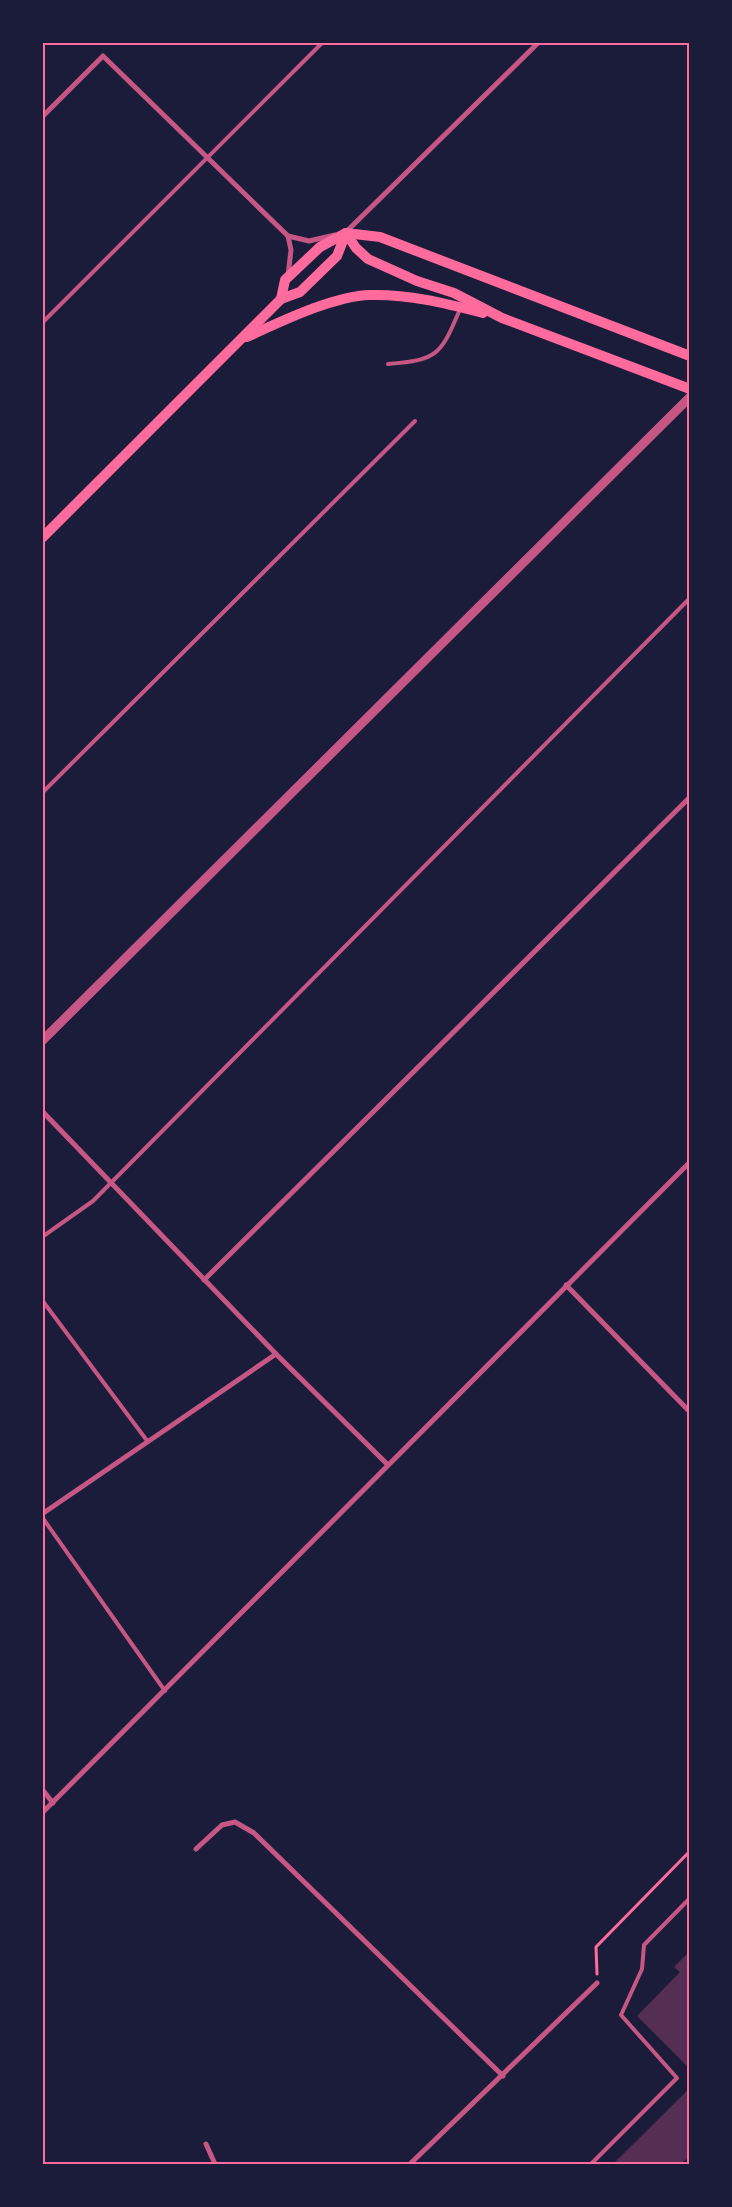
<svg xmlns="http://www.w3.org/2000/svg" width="732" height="2207" viewBox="0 0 732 2207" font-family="'DejaVu Sans',sans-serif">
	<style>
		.building { fill: #542f53 }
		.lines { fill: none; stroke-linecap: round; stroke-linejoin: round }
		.path { stroke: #ff6b9d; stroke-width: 3 }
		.service { stroke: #c65784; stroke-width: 4 }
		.minor { stroke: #c65784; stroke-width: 5 }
		.tertiary { stroke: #c65784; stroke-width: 9 }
		.secondary { stroke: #ff6b9d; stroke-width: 10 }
		.neatline { fill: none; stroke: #ff6b9d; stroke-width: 2 }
	</style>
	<rect width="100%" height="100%" fill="#1b1b3a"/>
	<g class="building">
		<path d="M690 1951V2069L637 2016 680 1972 674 1967Z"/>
		<path d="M690 2088V2156L681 2164H613Z"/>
	</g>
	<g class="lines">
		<path class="path" d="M597 1974 596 1947 690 1851"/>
		<g class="service">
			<path d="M42 323 323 42"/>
			<path d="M388 364C439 360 441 354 460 309"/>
			<path d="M42 793 415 421"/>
			<path d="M42 1237 93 1201 690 598"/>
			<path d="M42 1300 148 1442"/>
			<path d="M42 1517 165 1691"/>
			<path d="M591 2164 677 2078 621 2015 642 1969 644 1945 690 1898"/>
		</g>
		<g class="minor">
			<path d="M42 117 103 56 288 236 291 250 288 276"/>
			<path d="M345 233 539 42"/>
			<path d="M288 236 309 241 335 235"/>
			<path d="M42 1111 276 1354 388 1465"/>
			<path d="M204 1280 690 797"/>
			<path d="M566 1285 690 1412"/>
			<path d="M42 1514 276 1354"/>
			<path d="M42 1789 53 1803"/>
			<path d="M42 1813 690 1162"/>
			<path d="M196 1849 222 1825 235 1822 254 1833 503 2076"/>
			<path d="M206 2144 215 2164"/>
			<path d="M410 2164 597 1983"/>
		</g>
		<path class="tertiary" d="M42 1041 690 397"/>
		<g class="secondary">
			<path d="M346 233 356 248 368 259 417 281 454 293 502 318 690 389"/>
			<path d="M281 299 285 280 320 247 346 233 380 237 690 356"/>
			<path d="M247 337C280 322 333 296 370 295 408 294 445 303 483 313"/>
			<path d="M42 538 281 299 300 292 337 256 346 233"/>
		</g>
	</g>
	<rect width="732" height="2207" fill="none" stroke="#1b1b3a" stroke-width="88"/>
	<rect x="44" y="44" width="644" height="2119" class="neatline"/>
</svg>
